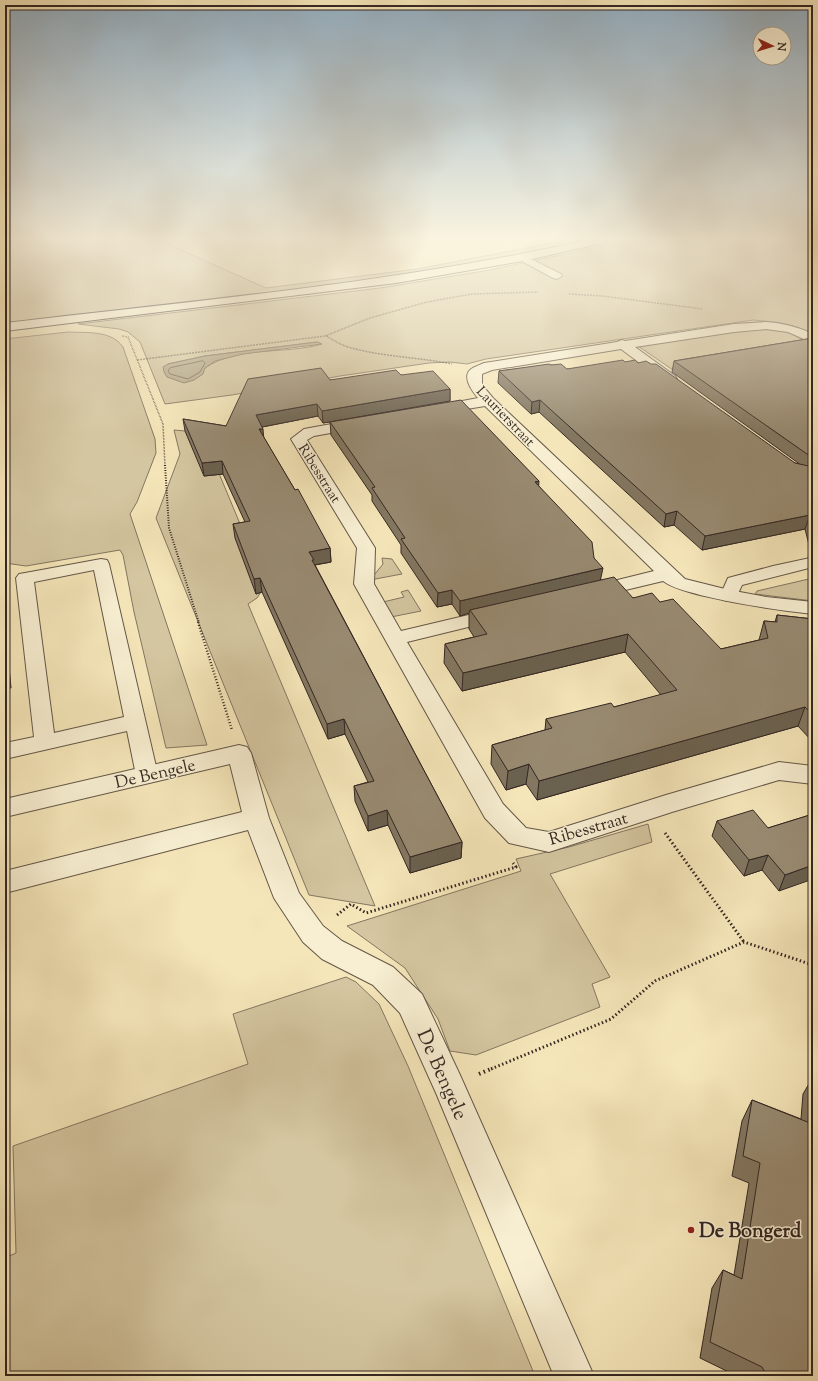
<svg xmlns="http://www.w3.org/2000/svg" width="818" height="1381" viewBox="0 0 818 1381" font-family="'Sorts Mill Goudy',serif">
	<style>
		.green { fill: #d4c6a0; stroke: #847662; fill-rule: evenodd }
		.water { fill: #b3a586; stroke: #80735e }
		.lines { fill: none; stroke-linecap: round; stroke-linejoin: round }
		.shore { stroke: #746654; stroke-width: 1 }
		.lane-casing { stroke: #645748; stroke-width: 2 }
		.street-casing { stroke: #645748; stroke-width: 2 }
		.secondary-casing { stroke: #342723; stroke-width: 2 }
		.path-far4 { stroke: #342723; stroke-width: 1.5; stroke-dasharray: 0.5 1; stroke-linecap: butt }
		.path-far3 { stroke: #342723; stroke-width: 2; stroke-dasharray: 1 1.5; stroke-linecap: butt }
		.path-far2 { stroke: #342723; stroke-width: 2.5; stroke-dasharray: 1 2; stroke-linecap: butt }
		.path-far1 { stroke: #342723; stroke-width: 3; stroke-dasharray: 1.5 2.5; stroke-linecap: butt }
		.path { stroke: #342723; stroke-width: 4; stroke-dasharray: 1.5 3.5; stroke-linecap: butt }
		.lane { fill: #f8efd2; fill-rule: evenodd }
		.street { fill: #f8efd2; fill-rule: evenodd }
		.secondary { fill: #f8efd2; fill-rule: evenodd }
		.wall { fill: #837761; stroke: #342723 }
		.shaded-wall { fill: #6a614f; stroke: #342723 }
		.building { fill: #988a71; stroke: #342723 }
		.poi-dot { fill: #8f2418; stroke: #f8efd2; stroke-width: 1.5 }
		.labels { text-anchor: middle; stroke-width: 3; stroke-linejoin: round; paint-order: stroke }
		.far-street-label { font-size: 14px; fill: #342723; stroke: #f8efd2 }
		.street-label { font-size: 17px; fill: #342723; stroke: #f8efd2 }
		.near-street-label { font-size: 20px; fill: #342723; stroke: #f8efd2 }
		.near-poi-label { font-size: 20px; font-weight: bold; fill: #342723; stroke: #f8efd2; text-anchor: start }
	</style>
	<rect width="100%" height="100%" fill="#f5e6b9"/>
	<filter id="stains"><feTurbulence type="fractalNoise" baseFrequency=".005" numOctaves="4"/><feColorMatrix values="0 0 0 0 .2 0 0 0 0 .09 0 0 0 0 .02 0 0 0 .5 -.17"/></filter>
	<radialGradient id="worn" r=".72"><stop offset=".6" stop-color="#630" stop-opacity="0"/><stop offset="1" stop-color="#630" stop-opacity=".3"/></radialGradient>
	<g class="green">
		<path d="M5 240H159L266 288 417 269 569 240H591L422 273 318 287 5 323Z"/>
		<path d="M631 240H813V334C792 323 776 322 753 320L486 359 467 364 450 362 429 363 340 376 232 395 165 404 140 342 128 332 119 329 78 324 380 288 490 270ZM317 342 322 344C285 355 239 345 205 368L168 364 205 356Z"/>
		<path d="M759 327 783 329 813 345V349L673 370 638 346Z"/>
		<path d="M68 332C87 333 111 330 123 347L155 439 156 453 137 502 130 514 207 745 166 748 134 612 123 555 120 550 26 566 5 563V339Z"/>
		<path d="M174 430 197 432 208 447 263 579 268 581 257 598 248 604 375 906 309 895 156 518 180 454Z"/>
		<path d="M382 558 392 559 402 574 370 580 383 564Z"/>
		<path d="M813 578V601L755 594 757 591Z"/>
		<path d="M408 590 421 611 391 617 383 602 404 597 401 592Z"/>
		<path d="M648 824 652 842 550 874 610 977 592 984 600 1007 476 1055 450 1051 438 1019 405 968 347 926 521 871 516 859 569 847Z"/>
		<path d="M346 977 356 982 379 1004 408 1066 535 1376H5V1258L16 1253 13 1146 248 1064 233 1014Z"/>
	</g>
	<path class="water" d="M317 342 322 344 243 354 215 361 205 368 203 374 194 380 184 383 167 377 164 372 163 367 168 364 205 356Z"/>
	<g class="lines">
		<path class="shore" d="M203 361 205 363 200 372 188 379 170 374 168 371 170 368Z"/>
		<defs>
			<g id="lane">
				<path d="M523 255 561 274 562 276 557 279 553 278 520 260 518 258 520 256Z"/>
				<path d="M810 558 813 559V569L809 568 742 585 735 600 729 601 723 600 720 596 728 578 773 566Z"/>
				<path d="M101 559 107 560 109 564 158 775 155 781 147 783 139 781 136 775 127 731 5 759V743L34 737 16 578 19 574 25 573ZM94 570 124 717 54 733 34 582Z"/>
			</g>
			<g id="street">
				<path d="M766 322C782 323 798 327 813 334V343L788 332 766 329 734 332 635 347 675 376 677 379 675 382 670 383 665 382 621 349 492 370 482 374V385L493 398 685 579 729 590 766 597 813 602V614C775 610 738 604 700 595 687 591 674 589 663 581L592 598 585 596 582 592 585 588 654 571 485 406 436 414 431 413 429 410 431 407 436 406 478 398C473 392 462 378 470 370 473 367 480 365 484 363L617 342 622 340 625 341 734 324Z"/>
				<path d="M359 419 364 421 367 424 364 427 314 436 307 440 375 548 374 584 401 631 498 608 505 610 508 614 505 618 407 642 503 804 526 828 549 832 666 795 779 762 813 766V784L779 780 672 812 549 852 509 843 485 818 354 584 357 548 291 439 304 429Z"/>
				<path d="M239 745 247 747 251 753 269 818 299 893 323 926 342 941 393 967 422 994 460 1075 594 1376H554L436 1093 400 1013 373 985 322 959 303 942 274 898 248 830 5 893V871L242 812 230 764 5 817V799Z"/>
			</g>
			<path id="secondary" d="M588 240H608L603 243 523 261 396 283 5 331V323C200 300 396 283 588 240Z"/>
		</defs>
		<use href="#lane" class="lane-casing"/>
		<use href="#street" class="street-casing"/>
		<use href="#secondary" class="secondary-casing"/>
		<g class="path-far4">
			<path d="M569 294 602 296 703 309"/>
			<path d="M122 336 128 337 163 424 165 466"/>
			<path d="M326 336C333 340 341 345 348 347 382 357 418 357 452 364"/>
			<path d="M137 360 325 336 370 318 427 302 472 294 538 292"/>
		</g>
		<path class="path-far3" d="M165 465 169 528 199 623"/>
		<path class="path-far2" d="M198 622 232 730"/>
		<g class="path-far1">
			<path d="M665 833 744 942"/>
			<path d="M337 915 351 904 366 913 516 867 513 863"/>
			<path d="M491 1069 611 1019 655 981 744 942 813 965"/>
		</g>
		<path class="path" d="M479 1074 493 1068"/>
		<use href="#lane" class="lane"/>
		<use href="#street" class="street"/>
		<use href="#secondary" class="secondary"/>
	</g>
	<g class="wall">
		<path d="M813 338V557H812L805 529 702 550 674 525 664 527 539 412 531 414 498 383 499 371 551 365 567 369 795 463 801 465 672 372 674 361Z"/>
		<path d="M401 375 450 389V401L323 423 318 416 262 427 263 436 295 490 330 548 331 562 315 565 462 842 461 858 410 873 388 825 368 831 355 801 354 786 368 782 345 734 328 739 262 592 256 594 235 538 233 524 245 522 223 474 204 476 185 431 183 419 226 426 330 380Z"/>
		<path d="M330 422 538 485 594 558 601 580 633 598 660 602 721 649 759 640 764 621 775 622 777 615 813 619V739L811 740 798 726 537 800 526 784 506 790 491 764 492 745 545 730 546 719 614 707 661 695 625 652 462 691 444 663 445 644 474 637 469 629V613L460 616 452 604 437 607 401 553V545L372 501V495L331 435Z"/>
		<path d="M813 814 779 891 762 870 744 876 712 836 717 821 768 828Z"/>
		<path d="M813 1077V1376H737L700 1358 712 1288 723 1270 734 1275 749 1183 732 1176 742 1121 752 1100 801 1119 803 1094Z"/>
	</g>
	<g class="shaded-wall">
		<path d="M450 389V401L323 423 322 411Z"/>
		<path d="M540 400 539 412 531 414 532 402Z"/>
		<path d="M317 404 318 416 257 428 256 415Z"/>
		<path d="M259 429H263L264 441Z"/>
		<path d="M222 461 223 474 204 476 202 463Z"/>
		<path d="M539 481 538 494 535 482Z"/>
		<path d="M677 511 674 525 664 527 666 514Z"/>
		<path d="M810 515 805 529 702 550 705 536Z"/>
		<path d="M330 548 331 562 314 565 315 574 309 552Z"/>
		<path d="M603 568 600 582 470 610 469 613 460 616V601Z"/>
		<path d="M260 578 262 592 256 594 254 579Z"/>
		<path d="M452 590V604L437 607 438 593Z"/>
		<path d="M5 624 11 688 5 689Z"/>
		<path d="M628 634 625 652 462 691 463 673Z"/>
		<path d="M805 707 798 726 537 800 539 781Z"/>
		<path d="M344 719 345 734 328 739 327 724Z"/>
		<path d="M529 764 526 784 506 790 508 771Z"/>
		<path d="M387 810 388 825 368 831V816Z"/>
		<path d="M462 842 461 858 410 873V857Z"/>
		<path d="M768 855 762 870 744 876 749 860Z"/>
		<path d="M813 865V879L779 891 785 875Z"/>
	</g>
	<g class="building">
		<path d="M813 338V455L807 454 674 361Z"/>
		<path d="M623 360 625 362 635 360 638 363 646 361 651 364H656L795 463 813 467V530L810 515 705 536 677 511 666 514 540 400 532 402 499 371 549 364 551 365 561 364 567 369Z"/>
		<path d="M321 368 330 380 396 370 401 375 433 371 450 389 322 411 317 404 256 415 263 429H259L295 490 298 489 330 548 309 552 314 560H312L462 842 410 857 387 810 368 816 354 786 374 781 344 719 327 724 260 578 254 579 233 524 250 521 222 461 202 463 183 419 226 426 248 379Z"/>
		<path d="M461 400 539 481 535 482 592 542 594 558 603 568 460 601 452 590 438 593 401 539 405 538 372 488 375 487 330 422Z"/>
		<path d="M614 577 633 598 652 593 660 602 673 599 721 649 768 638 764 621 777 622V615L813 619V715L805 707 539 781 529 764 508 771 492 745 552 728 546 719 611 703 614 707 677 690 628 634 463 673 445 644 487 634 470 610Z"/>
		<path d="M753 810 768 828 813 814V865L785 875 768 855 749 860 717 821Z"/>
		<path d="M813 1092V1376H767L762 1367 710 1342 723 1270 742 1279 760 1163 743 1156 752 1100 810 1123Z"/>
	</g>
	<linearGradient id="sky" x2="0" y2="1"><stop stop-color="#93aec1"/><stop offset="0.55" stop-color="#faf4e0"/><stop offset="1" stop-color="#faf4e0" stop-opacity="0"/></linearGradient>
	<rect width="818" height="434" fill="url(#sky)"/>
	<circle class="poi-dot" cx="691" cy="1230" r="4"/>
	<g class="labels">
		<g class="far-street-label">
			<text transform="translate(506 416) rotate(46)" y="5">Laurierstraat</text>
			<text transform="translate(320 473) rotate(58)" y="5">Ribesstraat</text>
		</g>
		<g class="street-label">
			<text transform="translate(155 773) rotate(-13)" y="6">De Bengele</text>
			<text transform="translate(588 828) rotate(-16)" y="6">Ribesstraat</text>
		</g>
		<g class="near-street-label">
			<text transform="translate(443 1074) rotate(66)" y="7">De Bengele</text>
		</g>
		<g class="near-poi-label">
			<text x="699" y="1237">De Bongerd</text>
		</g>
	</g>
	<rect width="818" height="1381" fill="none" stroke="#f5e6b9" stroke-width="20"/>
	<rect x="6" y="6" width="806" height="1369" fill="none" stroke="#342723" stroke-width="2"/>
	<rect x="10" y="10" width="798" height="1361" fill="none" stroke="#342723"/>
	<g transform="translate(772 46) rotate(94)"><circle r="19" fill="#f8efd2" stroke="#aa9f8c"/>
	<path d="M0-3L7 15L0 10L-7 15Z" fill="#8f2418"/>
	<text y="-6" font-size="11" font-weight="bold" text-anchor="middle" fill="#342723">N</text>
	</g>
	<rect width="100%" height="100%" filter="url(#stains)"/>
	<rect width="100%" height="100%" fill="url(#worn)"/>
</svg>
